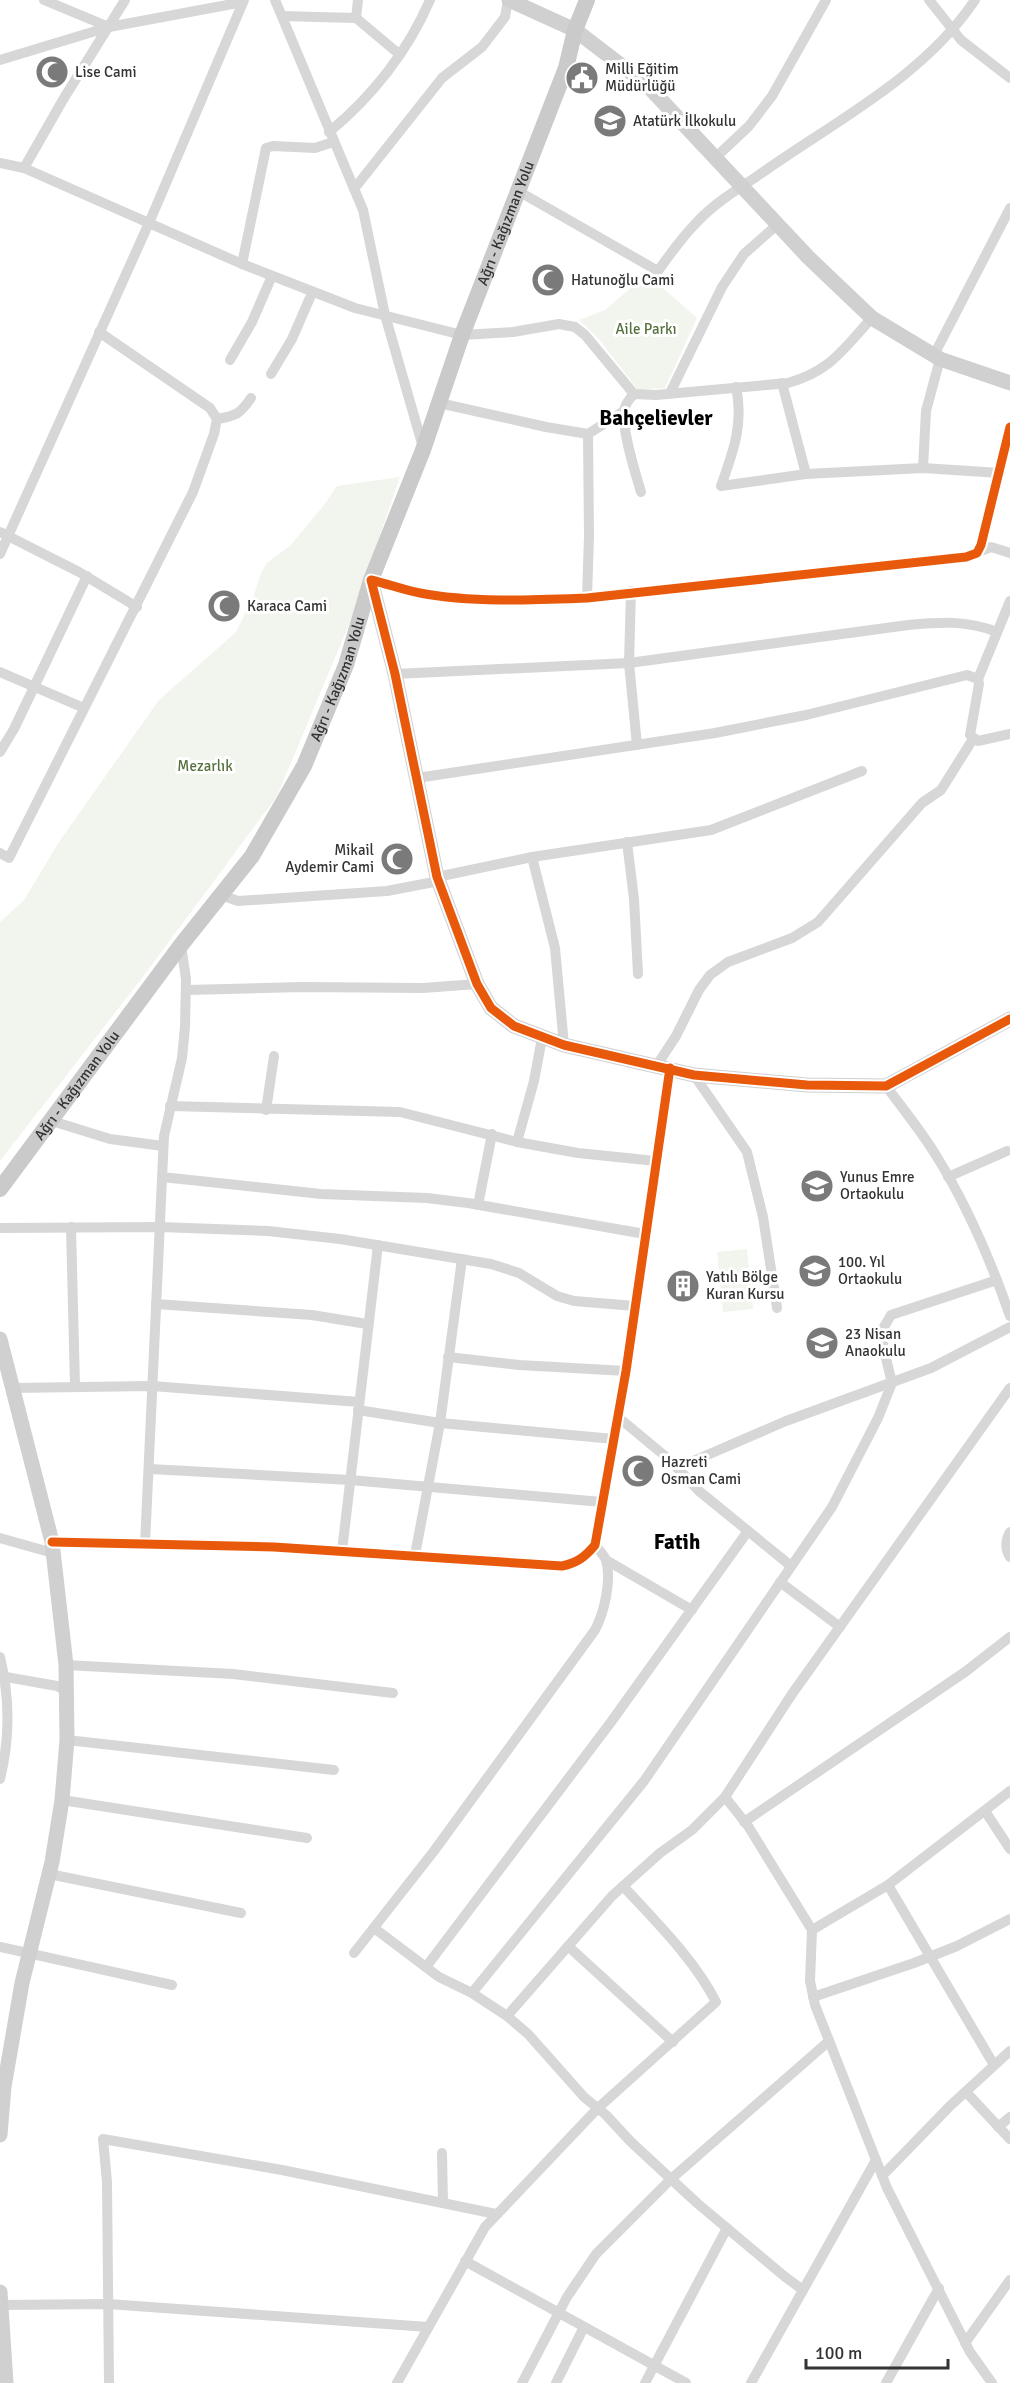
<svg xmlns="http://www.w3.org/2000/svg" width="1010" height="2383" viewBox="0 0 1010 2383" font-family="Signika,sans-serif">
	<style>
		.green { fill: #f1f5ed }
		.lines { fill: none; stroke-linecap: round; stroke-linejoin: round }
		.street { stroke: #d7d7d7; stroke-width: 10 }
		.secondary { stroke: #d0d0d0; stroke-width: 15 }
		.primary { stroke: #cacaca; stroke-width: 16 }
		.cycleway-casing { stroke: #fff; stroke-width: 13 }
		.cycleway { stroke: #e8590c; stroke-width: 9 }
		.labels { text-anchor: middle; stroke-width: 6; stroke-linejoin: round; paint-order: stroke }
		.poi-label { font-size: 15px; fill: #333; stroke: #fff; text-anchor: start }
		.street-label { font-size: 15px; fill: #333; stroke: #fff }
		.park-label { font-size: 15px; fill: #56703f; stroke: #fff }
		.district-label { font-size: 21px; font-weight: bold; fill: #000; stroke: #fff }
	</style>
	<rect width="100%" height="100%" fill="#fff"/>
	<g class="green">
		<path d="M647 274 697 318 665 388 638 390 599 339 579 320 605 310Z"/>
		<path d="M400 477 350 622 277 796 145 974 0 1161V922L24 900 59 842 159 700 236 632 253 598 261 573 267 563 291 545 324 505 337 486Z"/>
		<path d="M747 1249 753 1309 723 1312 717 1252Z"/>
	</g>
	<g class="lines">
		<g class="street">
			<path d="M44 0 109 27"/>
			<path d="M275 0 363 210 385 315 423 447"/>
			<path d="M929 0 961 40 1010 78"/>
			<path d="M282 16 356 18 399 54"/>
			<path d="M356 18 358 0"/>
			<path d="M0 60 109 27 243 2"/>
			<path d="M329 132C372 97 408 51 430 0"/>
			<path d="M715 158 749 126 772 96 826 0"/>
			<path d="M0 163 24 168 242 264 355 308 462 335 513 332 559 324 575 327 585 335 634 394 656 395 788 383C832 370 842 350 872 318"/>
			<path d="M24 168 64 98 125 0"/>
			<path d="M354 189 442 78 482 47 505 17 508 0"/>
			<path d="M518 191 658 271C670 254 683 236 698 221 714 204 736 190 756 177 831 123 922 79 975 0"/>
			<path d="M242 264 266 148 273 146 315 148 333 142"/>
			<path d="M934 355 1010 208"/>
			<path d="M230 360 252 322 272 276"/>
			<path d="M271 374 292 339 312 293"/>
			<path d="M782 383 806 474"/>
			<path d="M736 387C744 424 733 452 721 486L806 474 923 468 1000 473"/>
			<path d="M670 393 722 287 744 254 778 224"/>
			<path d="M634 394C629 399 625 404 624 411 622 431 635 472 641 492"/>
			<path d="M439 403 546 427 588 434 624 411"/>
			<path d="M217 419C236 416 240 414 251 398"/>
			<path d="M923 468 926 411 940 359"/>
			<path d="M0 532 79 572 137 607"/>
			<path d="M977 553 991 547 1010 553"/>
			<path d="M0 554 149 223 244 0"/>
			<path d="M371 580C388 584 404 590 420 593 471 603 535 600 587 598L966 557 977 553 981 545 1010 427"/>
			<path d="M631 591 629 663 637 745"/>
			<path d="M587 598 589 536 588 434"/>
			<path d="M0 672 84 708"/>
			<path d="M395 674 629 663 908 625C940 622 967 620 997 632"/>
			<path d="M978 679 1010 601"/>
			<path d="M0 752 14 729 87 576"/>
			<path d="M417 778 715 733 806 715 967 675 978 679 979 684 970 735 978 741 1010 734"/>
			<path d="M627 842 634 899 638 974"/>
			<path d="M0 853 9 858 193 492 214 434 217 419 210 408 99 332"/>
			<path d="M532 857 555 948 564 1045"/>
			<path d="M437 877 532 857 711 830 862 771"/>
			<path d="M221 895 238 901 387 891 439 881"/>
			<path d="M186 990 303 987 423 988 477 984"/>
			<path d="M657 1065 676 1036 699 990 710 975 728 962 792 938 818 922 922 803 941 790 973 739"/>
			<path d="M694 1075 747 1152 763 1217 777 1308"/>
			<path d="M886 1086C903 1109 922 1132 937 1157 966 1204 992 1264 1010 1316"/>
			<path d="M170 1106 400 1112 517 1142 578 1153 656 1161"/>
			<path d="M266 1110 274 1056"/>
			<path d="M52 1121 110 1139 163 1146"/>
			<path d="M517 1142 534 1081 542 1038"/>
			<path d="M162 1177 321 1194 427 1198 468 1203 645 1234"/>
			<path d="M948 1177 1007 1151"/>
			<path d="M478 1205 492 1134"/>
			<path d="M71 1227 75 1386"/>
			<path d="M0 1228 160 1227 268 1231 340 1239 491 1264 519 1273 557 1296 574 1301 635 1306"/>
			<path d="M156 1304 312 1315 367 1324"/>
			<path d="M448 1357 519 1365 626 1371"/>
			<path d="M12 1388 152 1386 359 1402"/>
			<path d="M358 1410 440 1423 614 1439"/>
			<path d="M618 1417 671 1461 699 1491 791 1566"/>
			<path d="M677 1468 786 1421 931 1368 1010 1327"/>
			<path d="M150 1469 350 1480 602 1502"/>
			<path d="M1010 1532C1005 1541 1005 1549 1010 1557"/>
			<path d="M0 1538 53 1553"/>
			<path d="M52 1542 274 1547 562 1566C577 1563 585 1557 595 1545L626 1371 670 1068"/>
			<path d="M145 1544 164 1136 182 1058 185 1027 186 979 181 945"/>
			<path d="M342 1551 378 1245"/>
			<path d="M415 1555 440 1423 462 1259"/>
			<path d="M606 1560 692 1610"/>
			<path d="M780 1582 840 1627"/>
			<path d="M0 1657C10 1698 10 1739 0 1779"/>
			<path d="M66 1665 233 1674 393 1693"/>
			<path d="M0 1676 57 1686 67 1691"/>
			<path d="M67 1740 334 1770"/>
			<path d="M725 1797 748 1826 812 1930 810 1981 815 2005 887 2188 970 2352 992 2383"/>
			<path d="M62 1800 307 1838"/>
			<path d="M985 1811 1010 1849"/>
			<path d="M744 1822 965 1672 1010 1637"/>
			<path d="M49 1874 241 1913"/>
			<path d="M888 1885 994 2065"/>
			<path d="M374 1928 439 1977 472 1993 507 2016 528 2034 584 2097 606 2115 631 2142 697 2203 784 2276 803 2290"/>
			<path d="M812 1930 888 1885 1010 1791"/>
			<path d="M568 1946 673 2042"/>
			<path d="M0 1947 172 1985"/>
			<path d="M354 1953 434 1851 595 1630C604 1613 612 1580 606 1560 604 1555 598 1549 595 1545"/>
			<path d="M426 1967 611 1722 748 1531"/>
			<path d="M472 1993 644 1781 832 1507 878 1418 892 1383 883 1346 884 1327 891 1315 997 1280"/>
			<path d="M813 1997 914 1963 957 1946 1010 1919"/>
			<path d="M507 2016 612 1896 660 1853 692 1830 725 1797 792 1694 1010 1388"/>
			<path d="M966 2092 1010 2139"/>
			<path d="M998 2127 1010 2117"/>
			<path d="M442 2153 443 2203"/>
			<path d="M882 2176 950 2106 1010 2051"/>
			<path d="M465 2261 686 2383"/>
			<path d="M1 2305 108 2304 428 2327"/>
			<path d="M965 2343 1010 2280"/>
			<path d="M109 2383 107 2182 103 2139 282 2170 496 2214"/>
			<path d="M397 2383 485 2227 598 2108 716 2002C694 1959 656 1922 623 1886"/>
			<path d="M522 2383 567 2297 596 2254 671 2179 829 2041"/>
			<path d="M556 2383 584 2327"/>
			<path d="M645 2383 727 2228"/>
			<path d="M751 2383 876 2160"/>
			<path d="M886 2383 939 2288"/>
		</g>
		<g class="secondary">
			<path d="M509 0 575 30 647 85 808 257 872 318 940 359 1010 383"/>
			<path d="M371 580 395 674 437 877 477 984 491 1008 514 1026 564 1045 694 1075 807 1085 886 1086 1010 1019"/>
			<path d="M0 1339 52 1542 66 1665 67 1740 62 1800 52 1862 22 1983 4 2087 0 2135"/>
			<path d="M0 2292 6 2383"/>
		</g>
		<path class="primary" id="s1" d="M0 1189 181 945 252 856 304 766 346 665 371 580 423 450 462 335 566 68 575 30 587 0"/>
		<defs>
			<g id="cycleway">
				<path d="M1010 427 981 545 977 553 966 557 587 598C535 600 471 603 420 593 404 590 388 584 371 580L395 674 437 877 477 984 491 1008 514 1026 564 1045 694 1075 807 1085 886 1086 1010 1019"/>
				<path d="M52 1542 274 1547 562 1566C577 1563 585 1557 595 1545L626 1371 670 1068"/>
			</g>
		</defs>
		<use href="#cycleway" class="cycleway-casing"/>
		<use href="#cycleway" class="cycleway"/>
	</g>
	<defs>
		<symbol id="mosque-disc" viewBox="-11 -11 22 22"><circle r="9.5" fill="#7a7a7a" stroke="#fff"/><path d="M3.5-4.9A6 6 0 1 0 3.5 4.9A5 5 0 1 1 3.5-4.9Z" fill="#fff"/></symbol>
		<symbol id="civic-disc" viewBox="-11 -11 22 22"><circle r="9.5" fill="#7a7a7a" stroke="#fff"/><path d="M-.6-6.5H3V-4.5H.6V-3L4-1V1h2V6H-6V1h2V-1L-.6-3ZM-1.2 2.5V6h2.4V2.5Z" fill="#fff"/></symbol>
		<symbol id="school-disc" viewBox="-11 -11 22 22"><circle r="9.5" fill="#7a7a7a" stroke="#fff"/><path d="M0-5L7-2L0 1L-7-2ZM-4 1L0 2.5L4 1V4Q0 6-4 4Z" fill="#fff"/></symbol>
		<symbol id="building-disc" viewBox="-11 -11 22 22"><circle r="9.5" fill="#7a7a7a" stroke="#fff"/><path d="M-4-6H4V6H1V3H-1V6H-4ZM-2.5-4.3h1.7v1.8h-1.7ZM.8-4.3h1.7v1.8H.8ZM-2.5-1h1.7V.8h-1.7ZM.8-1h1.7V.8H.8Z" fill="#fff"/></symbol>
	</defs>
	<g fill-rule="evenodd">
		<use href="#mosque-disc" x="33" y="53" width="38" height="38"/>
		<use href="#civic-disc" x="563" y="59" width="38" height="38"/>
		<use href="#school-disc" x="591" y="102" width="38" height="38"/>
		<use href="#mosque-disc" x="529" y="261" width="38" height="38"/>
		<use href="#mosque-disc" x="205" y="587" width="38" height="38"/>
		<use href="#mosque-disc" x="378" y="840" width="38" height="38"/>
		<use href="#school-disc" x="798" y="1167" width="38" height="38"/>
		<use href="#school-disc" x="796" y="1252" width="38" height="38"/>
		<use href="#building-disc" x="664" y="1267" width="38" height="38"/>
		<use href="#school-disc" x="803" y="1324" width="38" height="38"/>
		<use href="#mosque-disc" x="619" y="1452" width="38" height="38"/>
	</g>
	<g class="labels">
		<g class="poi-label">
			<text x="605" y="74">Milli Eğitim<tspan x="605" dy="17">Müdürlüğü</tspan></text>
			<text x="75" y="77">Lise Cami</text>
			<text x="633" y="126">Atatürk İlkokulu</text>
			<text x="571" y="285">Hatunoğlu Cami</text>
			<text x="247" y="611">Karaca Cami</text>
			<text x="374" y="855" text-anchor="end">Mikail<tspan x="374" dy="17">Aydemir Cami</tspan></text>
			<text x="840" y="1182">Yunus Emre<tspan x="840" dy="17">Ortaokulu</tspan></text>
			<text x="838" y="1267">100. Yıl<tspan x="838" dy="17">Ortaokulu</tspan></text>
			<text x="706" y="1282">Yatılı Bölge<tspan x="706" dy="17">Kuran Kursu</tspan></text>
			<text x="845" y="1339">23 Nisan<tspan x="845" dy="17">Anaokulu</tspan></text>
			<text x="661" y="1467">Hazreti<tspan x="661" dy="17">Osman Cami</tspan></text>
		</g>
		<g class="street-label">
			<text dy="5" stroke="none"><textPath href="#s1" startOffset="1101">Ağrı - Kağızman Yolu</textPath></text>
			<text dy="5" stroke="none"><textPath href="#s1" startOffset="615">Ağrı - Kağızman Yolu</textPath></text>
			<text dy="5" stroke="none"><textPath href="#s1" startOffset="129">Ağrı - Kağızman Yolu</textPath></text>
		</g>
		<g class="park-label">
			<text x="646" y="334">Aile Parkı</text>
			<text x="205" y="771">Mezarlık</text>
		</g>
		<g class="district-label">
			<text x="656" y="425">Bahçelievler</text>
			<text x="677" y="1549">Fatih</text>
		</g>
	</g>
	<path d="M806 2359v9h142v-9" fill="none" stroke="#333333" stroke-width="3"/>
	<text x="815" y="2359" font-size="18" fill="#333333" stroke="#ffffff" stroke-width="4.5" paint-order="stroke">100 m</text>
</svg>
